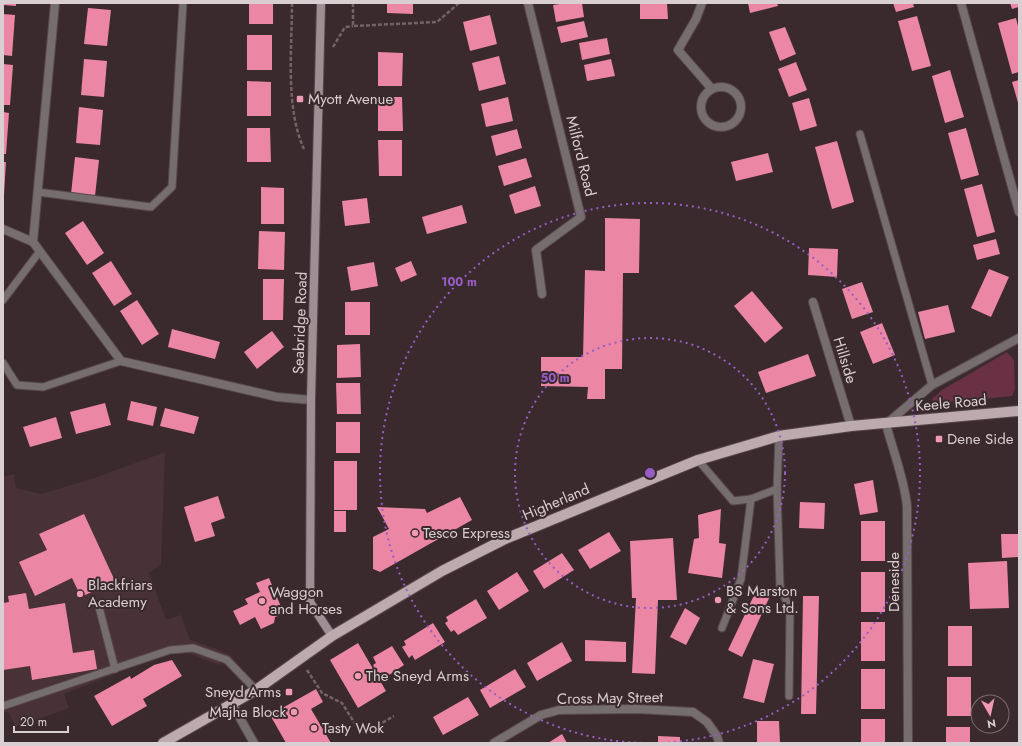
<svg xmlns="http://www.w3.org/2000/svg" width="1022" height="746" viewBox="0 0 1022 746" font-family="Jost,sans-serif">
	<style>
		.built { fill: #493138 }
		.green { fill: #6a3144 }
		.building { fill: #eb86a5 }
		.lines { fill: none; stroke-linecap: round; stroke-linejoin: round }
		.service-casing { stroke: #57484b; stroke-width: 9 }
		.minor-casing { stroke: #57484b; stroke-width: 10 }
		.tertiary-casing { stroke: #57484b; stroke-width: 10 }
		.secondary-casing { stroke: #57484b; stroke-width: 10 }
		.primary-casing { stroke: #57484b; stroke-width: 12 }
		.path { stroke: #716366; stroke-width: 2.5; stroke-dasharray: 4 2; stroke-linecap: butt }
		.service { stroke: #766d6f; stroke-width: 7 }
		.minor { stroke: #766d6f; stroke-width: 8 }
		.tertiary { stroke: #766d6f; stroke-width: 8 }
		.secondary { stroke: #9d8f93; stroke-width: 8 }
		.primary { stroke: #bcaaae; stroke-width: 10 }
		.ring { fill: none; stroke: #975dc4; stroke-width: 2; stroke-dasharray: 2 4 }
		.poi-dot { fill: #f19ab3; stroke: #3a2a2e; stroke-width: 1.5 }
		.labels { text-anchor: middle; stroke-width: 4; stroke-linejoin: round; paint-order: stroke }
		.poi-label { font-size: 15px; fill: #d9ced1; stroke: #3a2a2e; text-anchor: start }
		.street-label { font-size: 15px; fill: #d9ced1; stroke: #3a2a2e }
		.centre { fill: #975dc4; stroke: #3a2a2e; stroke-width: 2 }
		.ring-label { font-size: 12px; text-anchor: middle; font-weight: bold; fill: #975dc4; stroke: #3a2a2e; stroke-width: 4; stroke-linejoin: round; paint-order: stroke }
	</style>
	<rect width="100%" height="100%" fill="#3a2a2e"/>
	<path class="built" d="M165 452 161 564 149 573 166 620 181 615 190 640 217 649 233 657 219 665 191 654 172 651 64 694 69 708 16 727 8 712 3 713V477L14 474 16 488 41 494 95 478Z"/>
	<path class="green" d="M1007 352 1014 360 1015 389 1012 396 933 404 932 399 942 390Z"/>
	<g class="building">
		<path d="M3 3H16V6L3 5Z"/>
		<rect x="249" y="3" width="24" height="21"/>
		<path d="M387 3H413V14L387 13Z"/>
		<path d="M566 3H582L584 17 556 22 553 5Z"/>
		<path d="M640 3H667L668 19H640Z"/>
		<path d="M748 3H777L778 6 750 13Z"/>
		<path d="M893 3H913L914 7 896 12Z"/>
		<path d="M1010 3H1019V7L1012 9Z"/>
		<path d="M88 8 111 10 107 46 84 44Z"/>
		<path d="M3 14 15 15 12 56 3 55Z"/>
		<path d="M490 15 497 44 470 51 463 22Z"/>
		<path d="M917 16 931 66 912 71 898 21Z"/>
		<path d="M1016 18 1019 30V72L1012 74 998 23Z"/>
		<path d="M584 21 588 37 561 43 557 27Z"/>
		<path d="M785 27 796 54 780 61 769 32Z"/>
		<rect x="247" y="35" width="25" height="35"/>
		<path d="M607 38 610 54 582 60 579 43Z"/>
		<path d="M378 52 403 53 402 86H378Z"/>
		<path d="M499 56 506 84 479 91 472 63Z"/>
		<path d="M84 59 107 61 104 97 81 95Z"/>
		<path d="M611 59 615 76 587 81 584 65Z"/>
		<path d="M796 62 807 90 789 97 778 69Z"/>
		<path d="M3 64 13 65 10 105H3Z"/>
		<path d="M950 70 964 117 945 123 932 76Z"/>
		<path d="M1019 80V106L1012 82Z"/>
		<path d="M247 81 271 82V116H247Z"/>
		<path d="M378 97H402L403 131H378Z"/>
		<path d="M508 97 513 121 486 127 481 104Z"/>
		<path d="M809 98 817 126 800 131 792 103Z"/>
		<path d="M79 107 103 110 100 145 76 143Z"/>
		<path d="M3 112 9 113 6 154H3Z"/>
		<path d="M247 128H270L271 162H247Z"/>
		<path d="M966 128 979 175 961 180 948 133Z"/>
		<path d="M517 129 522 148 496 156 491 136Z"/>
		<path d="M378 140H402V176H379Z"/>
		<path d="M837 141 854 202 832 209 815 147Z"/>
		<path d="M768 153 773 172 736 181 731 162Z"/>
		<path d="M75 157 99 160 95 196 71 194Z"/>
		<path d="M526 158 532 177 504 186 498 166Z"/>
		<path d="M3 162H6L4 195H3Z"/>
		<path d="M982 184 995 232 977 237 964 189Z"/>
		<path d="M535 186 541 206 515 214 509 195Z"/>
		<path d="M261 187 284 188V224H261Z"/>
		<path d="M367 198 370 223 345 226 342 201Z"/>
		<path d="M462 205 467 223 427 234 422 217Z"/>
		<path d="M605 218 640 219 639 273H623L622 369H605V399H587L588 387 541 386V357H583L585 270 605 271Z"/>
		<path d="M83 221 104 253 87 265 65 233Z"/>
		<path d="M259 231 285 232 284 270 258 269Z"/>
		<path d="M996 239 1000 254 977 260 973 245Z"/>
		<path d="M809 248 838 249 837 277 808 275Z"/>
		<path d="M111 261 132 294 114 306 92 273Z"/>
		<path d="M411 261 417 275 401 282 395 268Z"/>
		<path d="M374 262 378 286 351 291 347 267Z"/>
		<path d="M989 269 1009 277 991 317 971 308Z"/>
		<path d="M263 279H284L283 320H263Z"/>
		<path d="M862 282 873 312 852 319 842 289Z"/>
		<path d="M752 291 783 328 765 343 734 306Z"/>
		<path d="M137 300 159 334 142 345 120 311Z"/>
		<rect x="345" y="302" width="25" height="33"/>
		<path d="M948 305 955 332 925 339 918 312Z"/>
		<path d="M882 323 895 355 873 364 860 332Z"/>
		<path d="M172 329 220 342 215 359 168 347Z"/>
		<path d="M272 331 284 347 257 369 244 352Z"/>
		<path d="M360 344 361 377 337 378V345Z"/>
		<path d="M808 354 816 376 766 393 758 372Z"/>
		<path d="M336 383H360L361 414H337Z"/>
		<path d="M131 401 157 407 153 426 127 420Z"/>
		<path d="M105 403 111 425 76 434 70 412Z"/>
		<path d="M165 408 199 417 194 434 160 426Z"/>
		<path d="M56 417 62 438 30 447 23 427Z"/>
		<rect x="336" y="422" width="24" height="31"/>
		<rect x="334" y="461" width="23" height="49"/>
		<path d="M873 480 878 512 860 515 854 484Z"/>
		<path d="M218 496 225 518 211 523 215 536 195 542 184 507Z"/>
		<path d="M460 497 472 520 380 572 373 569V537L389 529 377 507 425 509 427 513Z"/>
		<path d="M800 502 825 503 824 529 799 528Z"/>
		<path d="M721 509 719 543 726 544 722 578 688 573 694 539 699 538 698 515Z"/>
		<rect x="334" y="511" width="12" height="21"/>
		<path d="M84 514 115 581 81 597 72 578 35 596 19 562 47 550 39 534Z"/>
		<rect x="861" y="521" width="24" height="40"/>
		<path d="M609 532 621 551 590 569 578 550Z"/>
		<path d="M1001 534H1019V557L1002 558Z"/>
		<path d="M673 538 677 600H658L655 674 632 673 636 598H632L630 541Z"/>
		<path d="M562 553 574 570 544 589 533 571Z"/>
		<path d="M1007 561 1009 608 970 609 968 563Z"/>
		<path d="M517 572 529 591 499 610 487 591Z"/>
		<rect x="861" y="572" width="24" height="40"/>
		<path d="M269 578 284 614 275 617 274 623 261 629 255 617 240 625 233 611 248 604 245 599 260 592 256 583Z"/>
		<path d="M758 587 771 594 742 657 728 650Z"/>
		<path d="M26 593 29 609 65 603 73 653 94 650 97 669 32 680 30 666 3 670V603L9 602 8 596Z"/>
		<path d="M803 596H819L816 714H801Z"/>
		<path d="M476 599 487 618 458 635 454 630 451 632 445 623 448 621 446 617Z"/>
		<path d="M685 608 700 618 686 645 670 637Z"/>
		<rect x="861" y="622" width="24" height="39"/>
		<path d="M433 623 445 642 415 660 412 655 409 658 402 647 406 645 404 641Z"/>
		<rect x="948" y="626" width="24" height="40"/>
		<path d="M585 640 626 642V662L585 661Z"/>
		<path d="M562 642 572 661 537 681 527 663Z"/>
		<path d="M358 643 386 691 358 708 330 660Z"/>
		<path d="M392 646 404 665 386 677 382 672 378 675 373 665 376 663 373 657Z"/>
		<path d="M753 659 774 664 764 703 743 698Z"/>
		<path d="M172 660 182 676 143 699 147 706 112 726 94 696 130 676 131 679 154 665Z"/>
		<path d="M515 669 526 687 490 708 480 690Z"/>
		<rect x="861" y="669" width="24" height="40"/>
		<rect x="947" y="677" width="24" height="39"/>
		<path d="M316 689 323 702 311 709 331 743H286L270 715Z"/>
		<path d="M468 697 479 715 443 735 433 717Z"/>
		<rect x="861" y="719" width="24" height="24"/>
		<path d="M757 721H779L780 743H757Z"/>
		<rect x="946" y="727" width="24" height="16"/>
		<path d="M562 734 567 743H548Z"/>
		<path d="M658 736 680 737V743H658Z"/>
	</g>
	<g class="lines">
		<defs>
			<g id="service">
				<path d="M860 134 932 385"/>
				<path d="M38 192 151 207 172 187 183 3"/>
				<path d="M3 300 40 251"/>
				<path d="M3 363 17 385 43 387 121 361"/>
				<path d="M779 436 777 489 780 586 790 610 789 696"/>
				<path d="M698 460 733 501 751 499"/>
				<path d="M99 607 115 669"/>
				<path d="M722 628 741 579 751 499 777 489"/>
				<path d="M3 706 170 650 193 648 227 660 256 690"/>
			</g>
			<g id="minor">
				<path d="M55 3 33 242 121 361 277 397 311 400"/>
				<path d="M528 3 581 217 536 250 542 294"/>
				<path d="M702 3 696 19 678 50 712 89"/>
				<path d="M961 3 1019 212"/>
				<circle cx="721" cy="107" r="20"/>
				<path d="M3 229 33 242"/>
				<path d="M813 302 851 426"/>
				<path d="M886 424C893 451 904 478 907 506L908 743"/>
				<path d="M232 704 254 743"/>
				<path d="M494 743 541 715 559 710 637 709 693 712 707 722 717 736 719 743"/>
			</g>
			<path id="tertiary" d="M886 424 932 385 1019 338"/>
			<path id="secondary" d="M321 3 311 400 310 602 332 636"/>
			<path id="primary" d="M163 743 256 690 332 636 442 571 505 539 698 460 779 436 851 426 1019 411"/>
		</defs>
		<use href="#service" class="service-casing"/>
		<use href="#minor" class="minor-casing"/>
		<use href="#tertiary" class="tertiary-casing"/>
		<use href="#secondary" class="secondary-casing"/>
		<use href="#primary" class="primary-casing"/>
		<g class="path">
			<path d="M292 3C292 48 285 108 304 149"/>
			<path d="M353 3V26L437 22 459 3"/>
			<path d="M333 47 345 27 353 26"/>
			<path d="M307 670 322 693 342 703 359 730 366 732 394 716"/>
		</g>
		<use href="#service" class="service"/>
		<use href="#minor" class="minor"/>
		<use href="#tertiary" class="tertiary"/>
		<use href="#secondary" class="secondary"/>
		<use href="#primary" class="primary"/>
	</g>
	<g class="ring">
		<circle cx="650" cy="473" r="135"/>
		<path d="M648 743A270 270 0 1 1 652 743"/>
	</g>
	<g class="poi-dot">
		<rect x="296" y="95" width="8" height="8" rx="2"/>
		<rect x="935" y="435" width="8" height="8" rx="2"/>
		<circle cx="415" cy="533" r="4"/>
		<circle cx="80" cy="594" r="4"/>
		<circle cx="718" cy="600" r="4"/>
		<circle cx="262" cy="601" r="4"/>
		<circle cx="358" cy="676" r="4"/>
		<rect x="285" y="688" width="8" height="8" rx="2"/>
		<circle cx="294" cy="712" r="4"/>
		<circle cx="314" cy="728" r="4"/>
	</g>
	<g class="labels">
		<g class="poi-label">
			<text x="308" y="104">Myott Avenue</text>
			<text x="947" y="444">Dene Side</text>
			<text x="423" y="538">Tesco Express</text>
			<text x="88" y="590">Blackfriars<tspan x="88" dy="17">Academy</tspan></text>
			<text x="726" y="596">BS Marston<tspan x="726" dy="17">&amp; Sons Ltd.</tspan></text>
			<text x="270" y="597">Waggon<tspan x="270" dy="17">and Horses</tspan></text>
			<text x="366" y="681">The Sneyd Arms</text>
			<text x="281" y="697" text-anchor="end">Sneyd Arms</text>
			<text x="286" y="717" text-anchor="end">Majha Block</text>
			<text x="322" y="733">Tasty Wok</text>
		</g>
		<g class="street-label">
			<text transform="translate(581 156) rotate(76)" y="5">Milford Road</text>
			<text transform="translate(300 323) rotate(-88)" y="5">Seabridge Road</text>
			<text transform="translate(845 360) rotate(73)" y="5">Hillside</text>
			<text transform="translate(951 403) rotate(-5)" y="5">Keele Road</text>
			<text transform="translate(556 502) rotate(-23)" y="5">Higherland</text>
			<text transform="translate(894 582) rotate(-90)" y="5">Deneside</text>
			<text transform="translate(610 698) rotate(-1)" y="5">Cross May Street</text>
		</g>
	</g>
	<circle cx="650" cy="473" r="6" class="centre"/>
	<g class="ring-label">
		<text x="459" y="286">100 m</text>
		<text x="555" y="382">50 m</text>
	</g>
	<rect width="1022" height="746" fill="none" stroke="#d9ced1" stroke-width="8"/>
	<g transform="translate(990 714) rotate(171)"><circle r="19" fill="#3a2a2e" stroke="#7a6c6f"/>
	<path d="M0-3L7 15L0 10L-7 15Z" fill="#f19ab3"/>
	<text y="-6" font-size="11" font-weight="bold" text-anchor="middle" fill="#d9ced1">N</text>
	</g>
	<path d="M14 726v6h54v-6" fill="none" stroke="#d9ced1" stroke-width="2"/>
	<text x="20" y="726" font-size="12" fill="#d9ced1" stroke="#3a2a2e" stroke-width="3" paint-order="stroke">20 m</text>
</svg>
